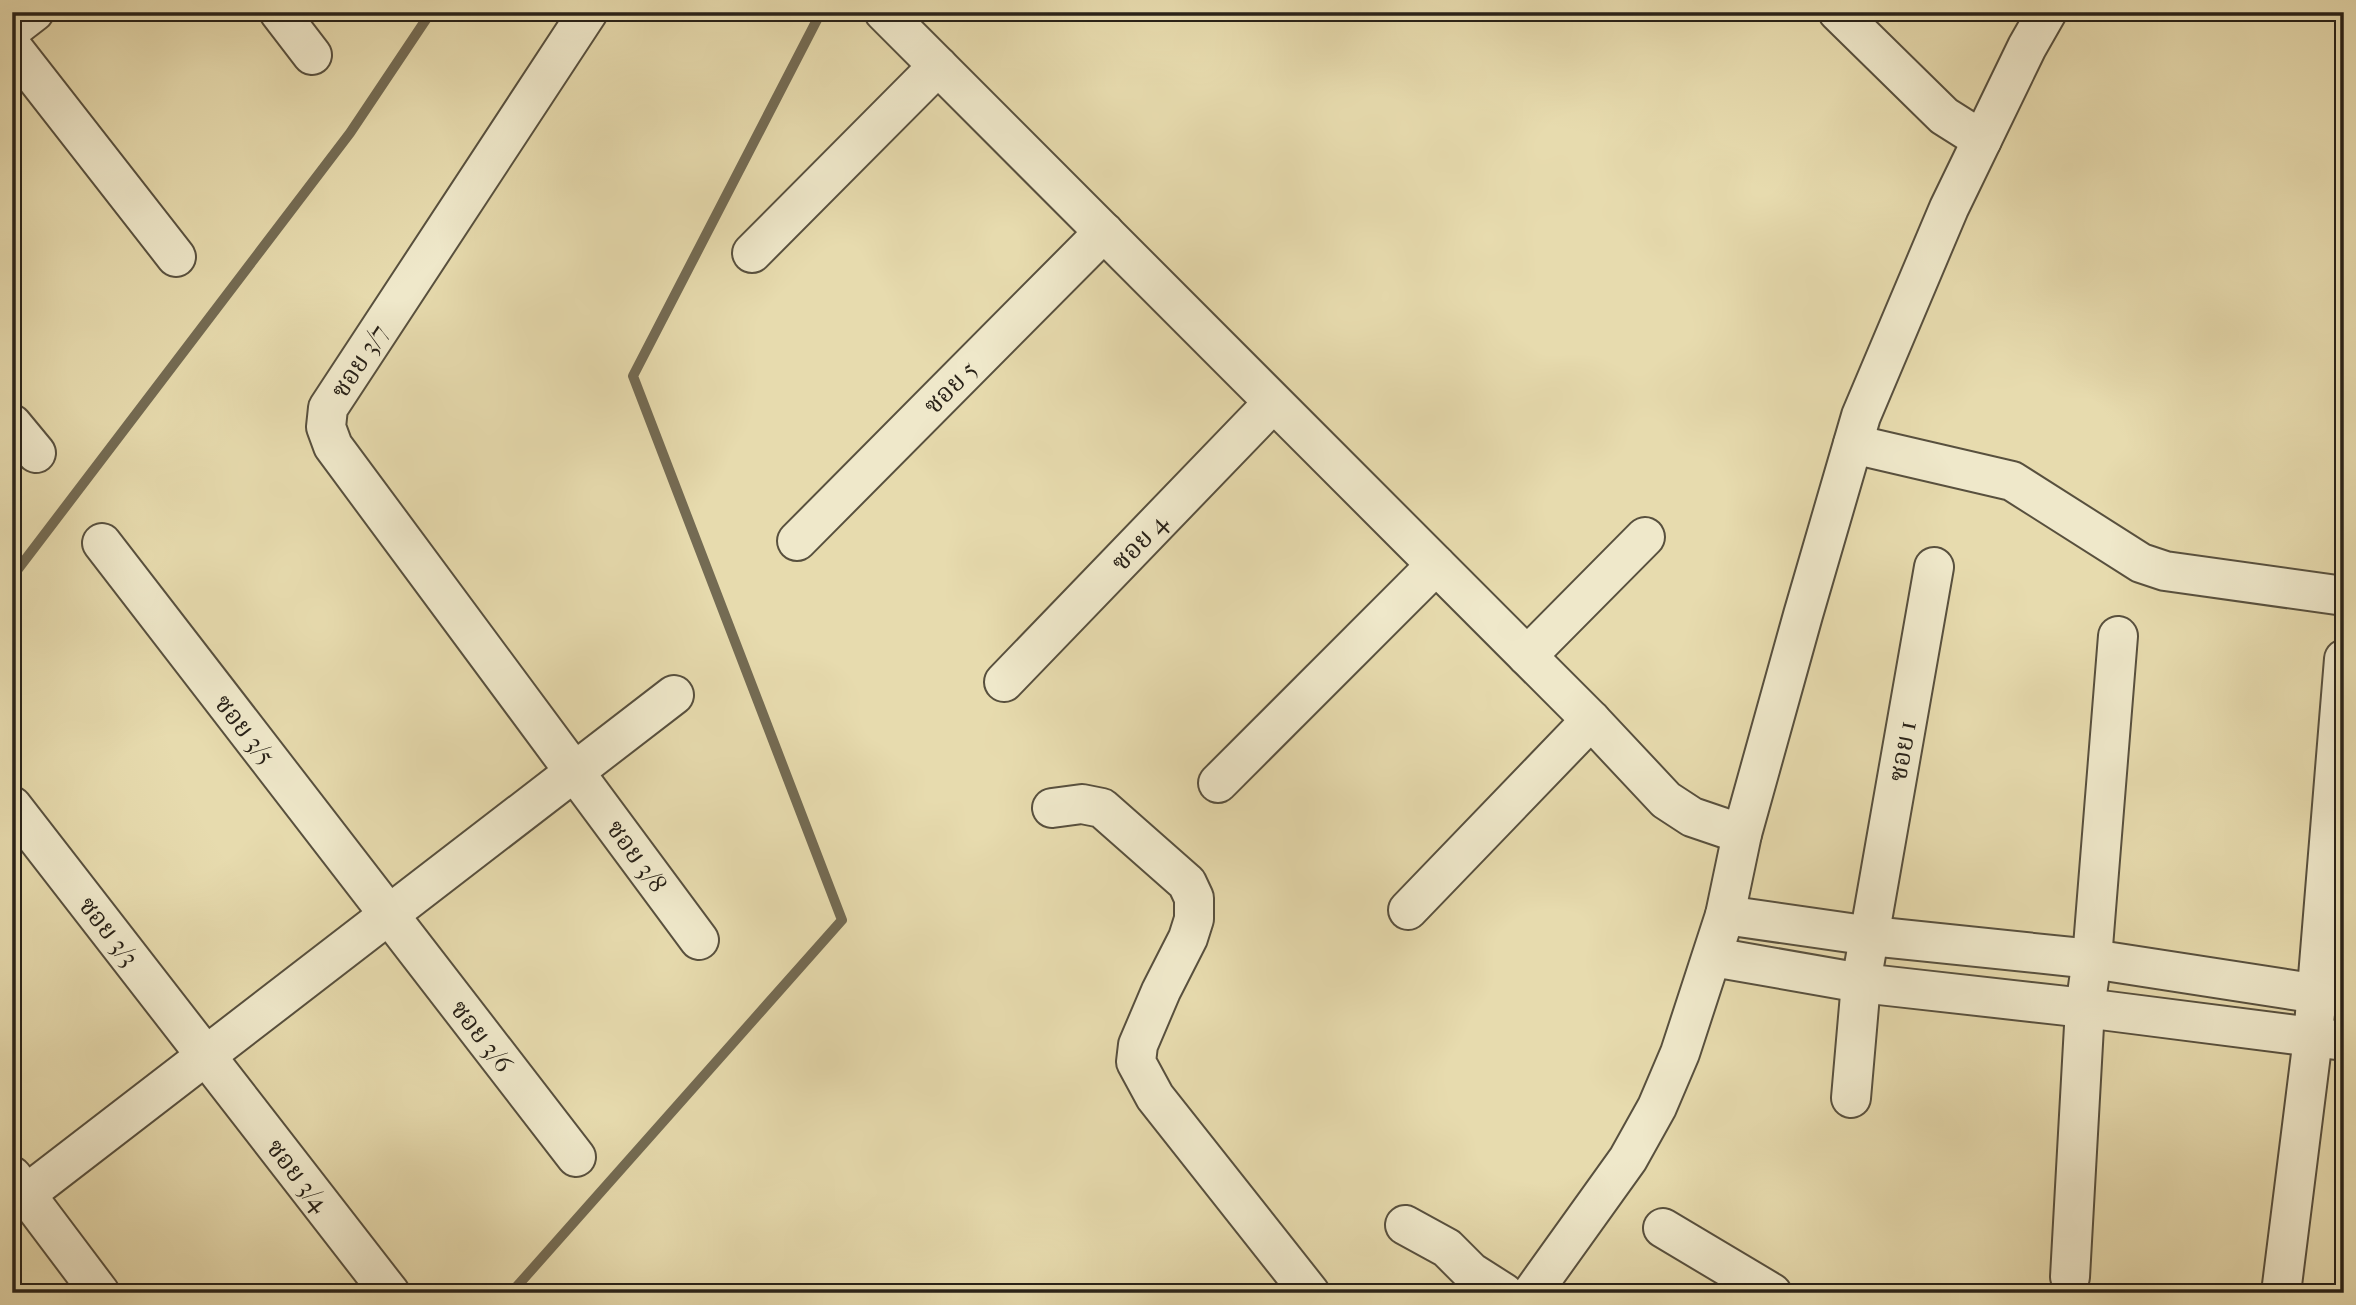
<svg xmlns="http://www.w3.org/2000/svg" width="2356" height="1305" viewBox="0 0 2356 1305" font-family="'IM FELL French Canon','Noto Serif Thai',serif">
	<style>
		.lines { fill: none; stroke-linecap: round; stroke-linejoin: round }
		.stream { stroke: #746b53; stroke-width: 10 }
		.minor-casing { stroke: #58503e; stroke-width: 42 }
		.minor { stroke: #efe8ca; stroke-width: 38 }
		.labels { text-anchor: middle; stroke-width: 5; stroke-linejoin: round; paint-order: stroke }
		.street-label { font-size: 26px; fill: #292218; stroke: #efe8ca }
	</style>
	<rect width="100%" height="100%" fill="#e7dbae"/>
	<filter id="stains"><feTurbulence type="fractalNoise" baseFrequency=".00286" numOctaves="4"/><feColorMatrix values="0 0 0 0 .2 0 0 0 0 .09 0 0 0 0 .02 0 0 0 .5 -.17"/></filter>
	<radialGradient id="worn" r=".72"><stop offset=".6" stop-color="#630" stop-opacity="0"/><stop offset="1" stop-color="#630" stop-opacity=".3"/></radialGradient>
	<g class="lines">
		<g class="stream">
			<path d="M12 577 350 133 431 12"/>
			<path d="M511 1293 842 920 633 376 821 12"/>
		</g>
		<defs>
			<g id="minor">
				<path d="M279 12 312 55"/>
				<path d="M588 12 328 408 326 427 333 446 699 940"/>
				<path d="M884 12 1591 720 1666 800 1692 817 1742 834"/>
				<path d="M1838 12 1944 116 1982 140"/>
				<path d="M12 29 34 12"/>
				<path d="M12 47 176 257"/>
				<path d="M752 253 938 66"/>
				<path d="M12 424 36 453"/>
				<path d="M1853 444 2012 481 2141 563 2165 571 2344 596"/>
				<path d="M797 541 1104 232"/>
				<path d="M102 543 576 1157"/>
				<path d="M1527 656 1645 537"/>
				<path d="M1004 682 1273 403"/>
				<path d="M1218 783 1436 565"/>
				<path d="M12 806 390 1293"/>
				<path d="M1052 808 1082 804 1102 808 1187 883 1194 898V919L1188 938 1161 991 1138 1045 1136 1062 1155 1097 1310 1293"/>
				<path d="M1408 910 1591 720"/>
				<path d="M1725 915 1871 936 2092 959 2344 998"/>
				<path d="M1713 957 1861 983 2085 1008 2344 1041"/>
				<path d="M1851 1098 1861 983 1934 567"/>
				<path d="M12 1176 100 1293"/>
				<path d="M12 1205 674 695"/>
				<path d="M1405 1225 1447 1248 1471 1272 1504 1293"/>
				<path d="M1663 1228 1772 1293"/>
				<path d="M2070 1277 2085 1008 2092 959 2118 636"/>
				<path d="M1532 1293 1628 1159 1657 1107 1680 1053 1725 915 1742 834 1803 615 1861 416 1949 208 2027 47 2047 12"/>
				<path d="M2281 1293 2313 1038 2344 659"/>
			</g>
		</defs>
		<use href="#minor" class="minor-casing"/>
		<use href="#minor" class="minor"/>
	</g>
	<g class="labels">
		<g class="street-label">
			<text transform="translate(359 361) rotate(-57)" y="9">ซอย 3/7</text>
			<text transform="translate(950 387) rotate(-45)" y="9">ซอย 5</text>
			<text transform="translate(1139 542) rotate(-46)" y="9">ซอย 4</text>
			<text transform="translate(245 729) rotate(52)" y="9">ซอย 3/5</text>
			<text transform="translate(1902 751) rotate(-80)" y="9">ซอย 1</text>
			<text transform="translate(637 856) rotate(54)" y="9">ซอย 3/8</text>
			<text transform="translate(109 931) rotate(52)" y="9">ซอย 3/3</text>
			<text transform="translate(482 1036) rotate(52)" y="9">ซอย 3/6</text>
			<text transform="translate(298 1175) rotate(52)" y="9">ซอย 3/4</text>
		</g>
	</g>
	<rect width="2356" height="1305" fill="none" stroke="#e7dbae" stroke-width="42"/>
	<rect x="14" y="14" width="2328" height="1277" fill="none" stroke="#292218" stroke-width="3.5"/>
	<rect x="21" y="21" width="2314" height="1263" fill="none" stroke="#292218" stroke-width="2"/>
	<rect width="100%" height="100%" filter="url(#stains)"/>
	<rect width="100%" height="100%" fill="url(#worn)"/>
</svg>
